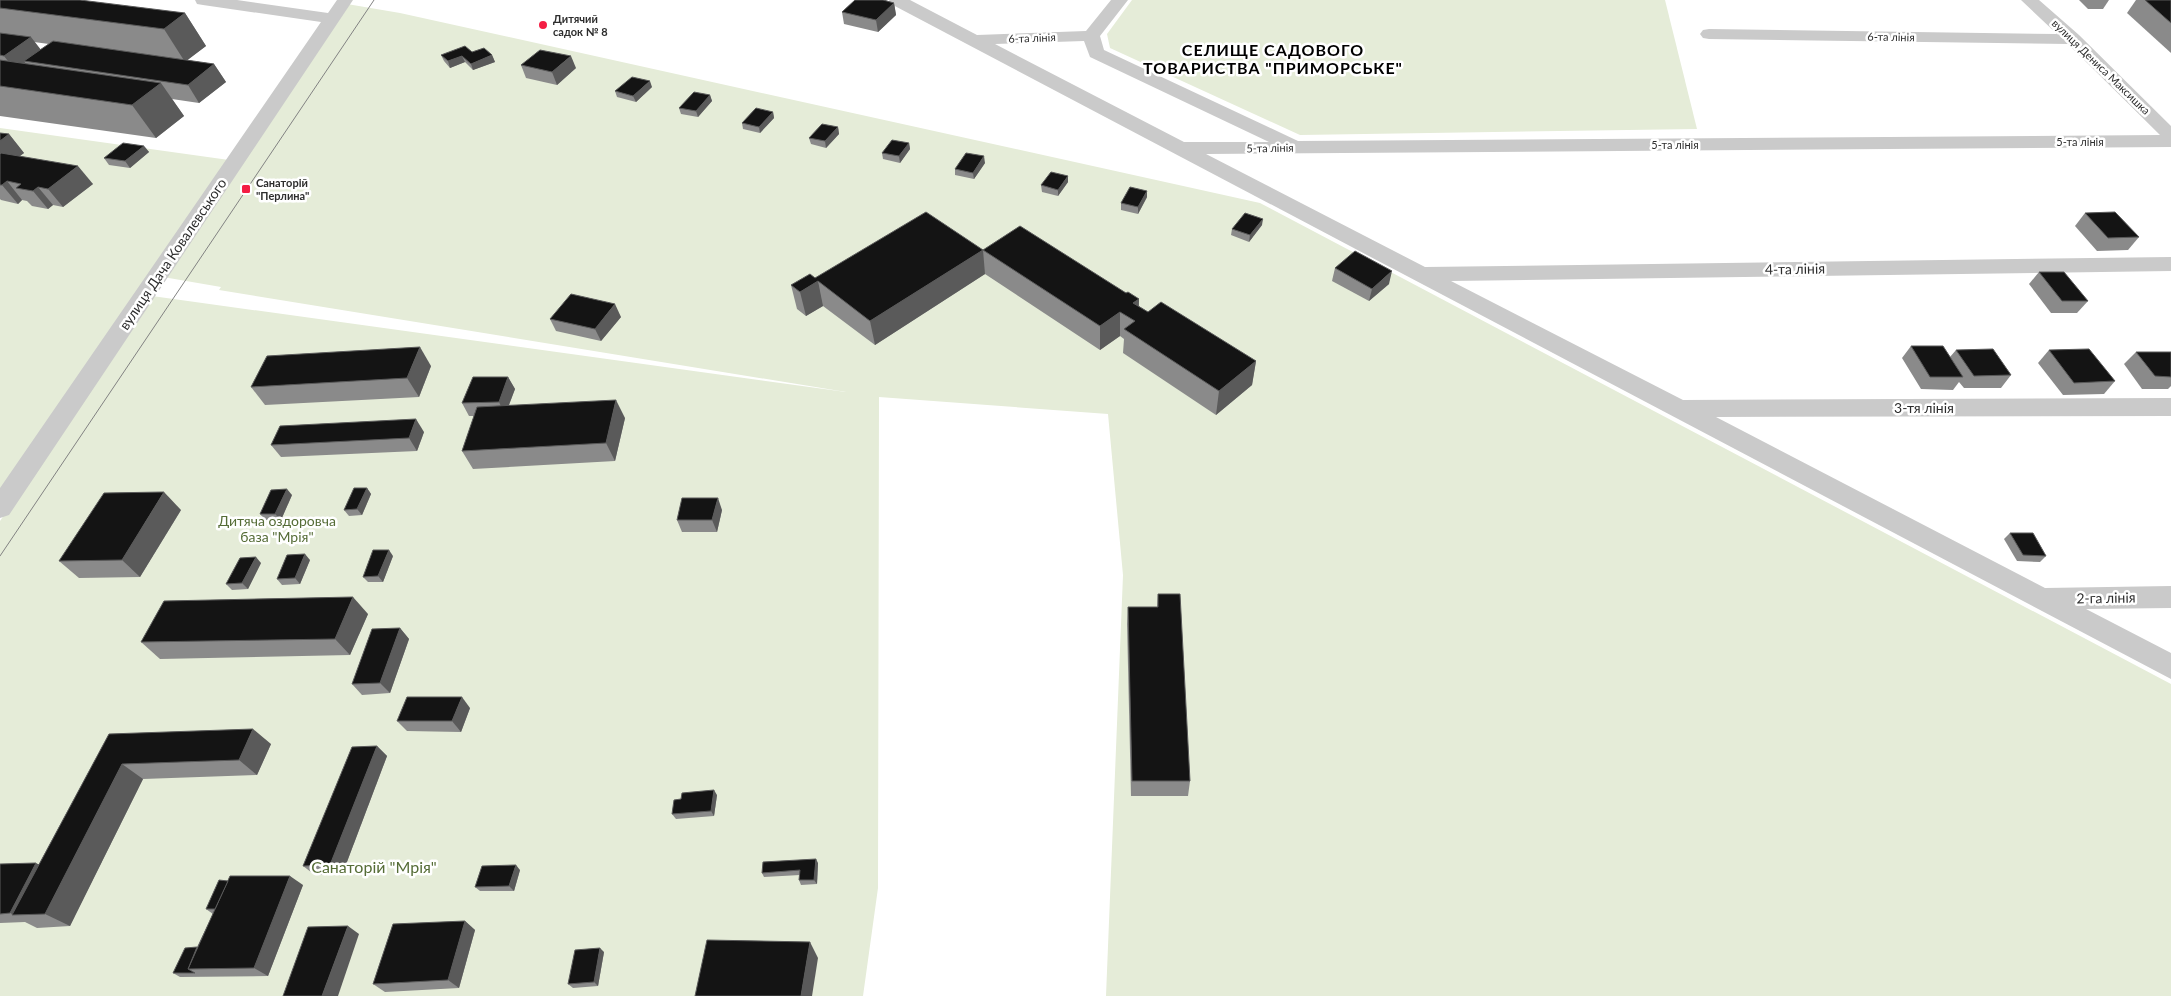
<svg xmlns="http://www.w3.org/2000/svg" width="2171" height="996" viewBox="0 0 2171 996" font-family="Lato,sans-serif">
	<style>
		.green { fill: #e5ecd8 }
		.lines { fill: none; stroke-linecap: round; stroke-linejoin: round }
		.minor { fill: #cacaca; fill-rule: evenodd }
		.tram { stroke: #828282; stroke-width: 1 }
		.wall { fill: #8a8a8a; fill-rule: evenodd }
		.shaded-wall { fill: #5a5a5a }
		.building { fill: #141414; stroke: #5a5a5a }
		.poi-dot { fill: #f41e44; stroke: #fff; stroke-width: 2 }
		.labels { text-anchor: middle; stroke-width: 5; stroke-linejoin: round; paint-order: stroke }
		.far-poi-label { font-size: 11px; font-weight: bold; fill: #2d2d2d; stroke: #fff; text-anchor: start }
		.far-street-label { font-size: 11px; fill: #2d2d2d; stroke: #fff }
		.street-label { font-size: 14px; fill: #2d2d2d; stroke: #fff }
		.park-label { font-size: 14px; fill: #556c36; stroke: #fff }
		.far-district-label { font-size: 16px; font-weight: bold; letter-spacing: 1px; fill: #000; stroke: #fff }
		.near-park-label { font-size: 16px; fill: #556c36; stroke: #fff }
	</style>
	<rect width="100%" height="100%" fill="#fff"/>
	<g class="green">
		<path d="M1132 0H1665L1697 129 1300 135 1110 48 1107 34Z"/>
		<path d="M347 4 400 13 1260 203 2171 684V996H1106L1123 575 1108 414 879 397 878 888 863 996H0V521L152 296 846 392 219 290 221 287 163 277Z"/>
		<path d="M0 128 229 160 0 493Z"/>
	</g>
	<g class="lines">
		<g class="minor">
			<path d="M195 0H237L328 13 337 0H353L9 515 0 518V488L321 22 203 5 197 4Z"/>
			<path d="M889 0H910L977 35 1086 31 1111 0H1128L1100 36 1104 50 1298 141 2160 135 2068 44 1709 39 1703 38 1700 34 1703 30 1709 29 2057 34 2021 0H2039L2079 35 2171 126V147L1206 154 1425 267 2171 257V271L1451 281 1683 400 2171 398V416L1716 417 2045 588 2171 586V608L2086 609 2171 653V679L891 4ZM1084 41 1090 57 1269 142H1184L995 44Z"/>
		</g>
		<path class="tram" d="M0 556 374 0"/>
	</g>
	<g class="wall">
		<path d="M0 0 185 13 206 46 187 60 214 64 226 82 199 103 172 99 184 116 156 138 0 116ZM34 42 49 44 40 50Z"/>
		<path d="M855 0H885L894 3 896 15 878 32 844 24 842 12Z"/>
		<path d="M2079 0H2109L2103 9H2088Z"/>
		<path d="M2136 0H2171V53L2127 13Z"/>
		<path d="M472 52 492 55 495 62 473 70 465 62 450 68 444 61 441 55Z"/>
		<path d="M521 65 576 68 557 85 526 78Z"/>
		<path d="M652 87 636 102 617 97 615 91Z"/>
		<path d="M710 95 712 101 698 117 681 114 679 108Z"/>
		<path d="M773 112 774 118 760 133 743 129 742 123Z"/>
		<path d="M838 127 839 134 826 148 811 144 809 138Z"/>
		<path d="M0 133 9 134 24 153 20 156 93 184 63 207 53 205 48 209 32 206 27 201 22 200 18 204 1 200 0 199Z"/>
		<path d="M909 143 910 149 900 163 883 159 882 153Z"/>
		<path d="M144 146 149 152 130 168 109 165 104 158Z"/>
		<path d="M985 163 974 179 955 175V169Z"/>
		<path d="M1068 182 1058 196 1042 192 1041 185Z"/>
		<path d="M1147 197 1138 214 1121 210V203Z"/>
		<path d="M2085 213 2139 237 2128 250 2097 251 2075 226Z"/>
		<path d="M1262 225 1249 242 1231 235 1232 229Z"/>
		<path d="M983 250 1126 293 1139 299V306L1148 312 1256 361 1252 385 1216 415 1123 353 1124 339 1120 336 1100 350 985 274 875 345 823 306 806 316 797 309 791 285 815 278Z"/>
		<path d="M1335 268 1389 284 1369 301 1332 281Z"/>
		<path d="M2039 272 2088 301 2077 313H2051L2029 284Z"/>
		<path d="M621 317 601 341 556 331 550 319Z"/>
		<path d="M1911 346 1950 357 1956 350 2011 375 2001 388H1964L1959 382 1953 390 1921 389 1902 358Z"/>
		<path d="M2049 350 2115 381 2104 394 2063 395 2038 363Z"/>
		<path d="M2136 352H2171V386L2168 389H2142L2124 364Z"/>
		<path d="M431 366 419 397 265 405 251 387Z"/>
		<path d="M508 377 515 389 509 405 625 418 615 461 473 469 462 451 474 416H469L462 403Z"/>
		<path d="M424 432 417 451 281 457 271 445Z"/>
		<path d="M367 488 371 494 362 515 349 516 344 510Z"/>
		<path d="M292 495 281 520H265L260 514Z"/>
		<path d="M181 510 140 577 79 578 59 561Z"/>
		<path d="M722 510 717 532H682L677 520Z"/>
		<path d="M2010 533 2046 556 2040 562 2017 561 2004 539Z"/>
		<path d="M393 556 383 582H368L363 577Z"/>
		<path d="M310 560 300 584 282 585 277 579Z"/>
		<path d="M261 563 248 589 232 590 226 584Z"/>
		<path d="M1158 594 1190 781 1188 796H1131L1127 624 1128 607H1157Z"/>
		<path d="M368 614 350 655 160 659 141 642Z"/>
		<path d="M400 628 409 639 390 693 362 695 352 684Z"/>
		<path d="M470 708 461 732 407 731 397 721Z"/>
		<path d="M109 734 271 744 257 775 143 779 70 926 37 928 25 922 0 923V864H39Z"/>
		<path d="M377 746 387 756 342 875H315L303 866Z"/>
		<path d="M717 795 714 816 676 819 672 814Z"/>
		<path d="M818 863 817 884 801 885 799 880 800 875 764 877 762 873Z"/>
		<path d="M520 870 514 891H480L475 887Z"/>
		<path d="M303 885 268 976 180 977 173 973 197 947 213 914 206 909Z"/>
		<path d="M465 921 475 930 459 988 385 992 373 984Z"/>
		<path d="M604 952 598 986 573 988 568 984Z"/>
	</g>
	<g class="shaded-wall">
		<path d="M894 3 896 15 878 32 876 20Z"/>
		<path d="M185 13 206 46 185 62 164 29Z"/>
		<path d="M31 37 45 55 24 61 28 67 18 74 4 56Z"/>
		<path d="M492 55 495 62 473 70 471 64Z"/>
		<path d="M462 56 465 62 450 68 448 61Z"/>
		<path d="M571 56 576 68 557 85 552 72Z"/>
		<path d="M214 64 226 82 199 103 188 85Z"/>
		<path d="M650 81 652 87 636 102 633 96Z"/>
		<path d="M161 83 184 116 156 138 132 105Z"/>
		<path d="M710 95 712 101 698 117 696 111Z"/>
		<path d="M773 112 774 118 760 133 759 127Z"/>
		<path d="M838 127 839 134 826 148 825 141Z"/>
		<path d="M9 134 24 153 0 170V141Z"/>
		<path d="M909 143 910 149 900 163 899 156Z"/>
		<path d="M144 146 149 152 130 168 125 161Z"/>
		<path d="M984 156 985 163 974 179 973 173Z"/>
		<path d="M78 166 93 184 63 207 48 189Z"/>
		<path d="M1068 176V182L1058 196V190Z"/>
		<path d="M7 181 22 200 18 204 2 185Z"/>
		<path d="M38 187 53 205 48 209 33 191Z"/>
		<path d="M1147 191V197L1138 214V207Z"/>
		<path d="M1263 219 1262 225 1249 242 1250 235Z"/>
		<path d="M983 250 985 274 875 345 870 321Z"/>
		<path d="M1392 271 1389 284 1369 301 1372 289Z"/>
		<path d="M818 281 823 306 806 316 800 292Z"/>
		<path d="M1139 299 1138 323 1133 303Z"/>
		<path d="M615 304 621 317 601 341 595 329Z"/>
		<path d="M1120 312V336L1100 350V326Z"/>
		<path d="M420 347 431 366 419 397 407 378Z"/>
		<path d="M1256 361 1252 385 1216 415 1219 391Z"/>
		<path d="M508 377 515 389 505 415 499 402Z"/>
		<path d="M616 400 625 418 615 461 606 443Z"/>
		<path d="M416 419 424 432 417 451 409 438Z"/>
		<path d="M367 488 371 494 362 515 357 509Z"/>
		<path d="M287 489 292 495 281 520 275 514Z"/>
		<path d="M164 492 181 510 140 577 122 560Z"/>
		<path d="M718 498 722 510 717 532 712 520Z"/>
		<path d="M389 550 393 556 383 582 378 576Z"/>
		<path d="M305 554 310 560 300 584 295 578Z"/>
		<path d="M256 557 261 563 248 589 242 583Z"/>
		<path d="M353 597 368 614 350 655 335 639Z"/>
		<path d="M400 628 409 639 390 693 380 683Z"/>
		<path d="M462 697 470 708 461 732 452 721Z"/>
		<path d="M253 729 271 744 257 775 239 760Z"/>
		<path d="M377 746 387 756 342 875 330 865Z"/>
		<path d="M122 764 143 779 70 926 45 914Z"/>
		<path d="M714 790 717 795 714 816 711 811Z"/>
		<path d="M816 859 818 863 817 884 814 880Z"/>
		<path d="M36 863 53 872 14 915 10 913Z"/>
		<path d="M516 865 520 870 514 891 509 886Z"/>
		<path d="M290 876 303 885 268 976 254 968Z"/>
		<path d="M465 921 475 930 459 988 448 980Z"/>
		<path d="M348 926 359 934 338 996H322Z"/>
		<path d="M810 942 818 958 812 996H801Z"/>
		<path d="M600 948 604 952 598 986 594 982Z"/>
	</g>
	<g class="building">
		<path d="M0 0H80L185 13 164 29 0 8Z"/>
		<path d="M855 0H883L894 3 876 20 842 12Z"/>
		<path d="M2145 0H2171V23Z"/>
		<path d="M0 33 31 37 4 56 0 55Z"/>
		<path d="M53 41 214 64 188 85 24 61Z"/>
		<path d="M465 46 472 52 484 48 492 55 471 64 462 56 448 61 441 55Z"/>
		<path d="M540 50 571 56 552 72 521 65Z"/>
		<path d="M0 60 161 83 132 105 0 86Z"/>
		<path d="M632 77 650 81 633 96 615 91Z"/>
		<path d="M694 92 710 95 696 111 679 108Z"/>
		<path d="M756 108 773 112 759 127 742 123Z"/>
		<path d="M822 124 838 127 825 141 809 138Z"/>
		<path d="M0 133 9 134 0 141Z"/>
		<path d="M892 140 909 143 899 156 882 153Z"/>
		<path d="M123 143 144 146 125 161 104 158Z"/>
		<path d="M1 153 78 166 48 189 38 187 33 191 16 188 21 184 7 181 2 185H0V154Z"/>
		<path d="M966 153 984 156 973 173 955 169Z"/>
		<path d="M1051 172 1068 176 1058 190 1041 185Z"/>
		<path d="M1130 187 1147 191 1138 207 1121 203Z"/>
		<path d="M926 212 983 250 870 321 818 281 800 292 791 285 810 274 815 278Z"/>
		<path d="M2115 212 2139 237 2108 238 2085 213Z"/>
		<path d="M1245 213 1263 219 1250 235 1232 229Z"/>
		<path d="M1020 226 1126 293 1128 292 1139 299 1133 303 1148 312 1161 302 1256 361 1219 391 1124 329 1135 321 1120 312 1100 326 983 250Z"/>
		<path d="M1355 251 1392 271 1372 289 1335 268Z"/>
		<path d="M2039 272H2064L2088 301H2062Z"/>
		<path d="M571 294 615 304 595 329 550 319Z"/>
		<path d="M1911 346H1943L1963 377H1930Z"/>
		<path d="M420 347 407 378 251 387 267 356Z"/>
		<path d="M1993 349 2011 375 1974 376 1956 350Z"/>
		<path d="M2089 349 2115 381 2074 383 2049 350Z"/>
		<path d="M2136 352H2171V377L2155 376Z"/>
		<path d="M473 377H508L499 402 462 403Z"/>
		<path d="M616 400 606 443 462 451 477 407Z"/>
		<path d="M416 419 409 438 271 445 280 426Z"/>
		<path d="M354 488H367L357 509 344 510Z"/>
		<path d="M287 489 275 514H260L271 490Z"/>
		<path d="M164 492 122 560 59 561 104 493Z"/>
		<path d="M682 498H718L712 520H677Z"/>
		<path d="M2010 533H2033L2046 556 2023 555Z"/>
		<path d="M373 550H389L378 576 363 577Z"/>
		<path d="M305 554 295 578 277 579 287 555Z"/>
		<path d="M256 557 242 583 226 584 240 558Z"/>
		<path d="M1158 594H1180L1190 781H1132L1128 607H1158Z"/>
		<path d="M353 597 335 639 141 642 164 601Z"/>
		<path d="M400 628 380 683 352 684 372 629Z"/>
		<path d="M407 697H462L452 721H397Z"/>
		<path d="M253 729 239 760 122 764 45 914 12 915 109 734Z"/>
		<path d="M377 746 330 865 303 866 352 747Z"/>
		<path d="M714 790 711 811 672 814 674 800 681 799 682 793Z"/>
		<path d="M816 859 814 880H799L800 870 762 873 763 862Z"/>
		<path d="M36 863 10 913 0 914V864Z"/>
		<path d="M516 865 509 886 475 887 482 866Z"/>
		<path d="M230 876H290L254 968 188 969Z"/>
		<path d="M219 880 228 881 215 909H206Z"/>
		<path d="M465 921 448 980 373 984 393 924Z"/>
		<path d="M348 926 322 996H283L308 927Z"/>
		<path d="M707 940 810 942 801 996H695Z"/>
		<path d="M197 947 188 969 195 973H173L185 948Z"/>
		<path d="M600 948 594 982 568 984 575 950Z"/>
	</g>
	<g class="poi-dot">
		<circle cx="543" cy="25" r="5"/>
		<rect x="241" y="184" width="10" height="10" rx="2.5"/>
	</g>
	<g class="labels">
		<g class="far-poi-label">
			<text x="553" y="23">Дитячий<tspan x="553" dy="13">садок № 8</tspan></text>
			<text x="256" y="187">Санаторій<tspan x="256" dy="13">"Перлина"</tspan></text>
		</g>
		<g class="far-street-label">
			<text transform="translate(1891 37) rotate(1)" y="4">6-та лінія</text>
			<text transform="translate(1032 38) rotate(-2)" y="4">6-та лінія</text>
			<text transform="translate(2101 67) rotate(44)" y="4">вулиця Дениса Максишка</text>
			<text x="2080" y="146">5-та лінія</text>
			<text x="1675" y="149">5-та лінія</text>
			<text transform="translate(1270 148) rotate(-1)" y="4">5-та лінія</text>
		</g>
		<g class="street-label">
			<text transform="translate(173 254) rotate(-56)" y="5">вулиця Дача Ковалевського</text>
			<text transform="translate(1795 269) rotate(-1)" y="5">4-та лінія</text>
			<text x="1924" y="413">3-тя лінія</text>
			<text transform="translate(2106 598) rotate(-1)" y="5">2-га лінія</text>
		</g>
		<g class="park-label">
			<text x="277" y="526">Дитяча оздоровча<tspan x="277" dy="16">база "Мрія"</tspan></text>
		</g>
		<g class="far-district-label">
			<text x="1273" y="56">СЕЛИЩЕ САДОВОГО<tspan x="1273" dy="18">ТОВАРИСТВА "ПРИМОРСЬКЕ"</tspan></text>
		</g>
		<g class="near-park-label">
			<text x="374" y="873">Санаторій "Мрія"</text>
		</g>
	</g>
</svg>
